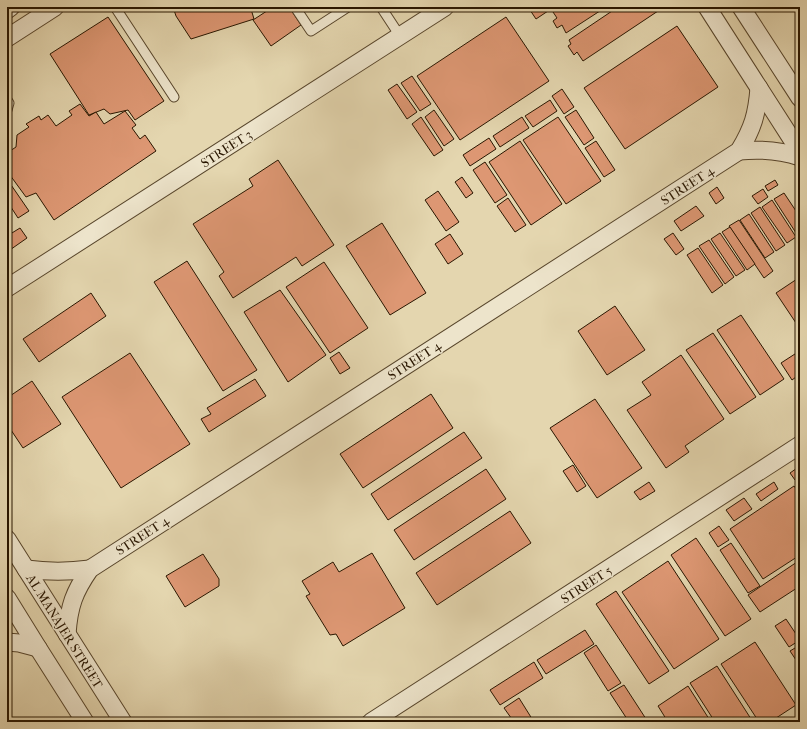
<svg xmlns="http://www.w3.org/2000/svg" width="807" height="729" viewBox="0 0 807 729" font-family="'IM FELL French Canon',serif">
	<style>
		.building { fill: #dd9773; stroke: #291600 }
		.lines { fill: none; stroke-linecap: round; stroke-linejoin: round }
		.service-casing { stroke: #58462c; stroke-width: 11 }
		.minor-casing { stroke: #58462c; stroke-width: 19 }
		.service { stroke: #ede4cb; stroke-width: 9 }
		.minor { stroke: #ede4cb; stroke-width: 17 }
		.labels { text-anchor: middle; stroke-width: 3; stroke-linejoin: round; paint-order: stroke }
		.street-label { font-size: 13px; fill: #291600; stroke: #ede4cb }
	</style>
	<rect width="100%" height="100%" fill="#e4d6af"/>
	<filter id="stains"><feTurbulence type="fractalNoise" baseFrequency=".005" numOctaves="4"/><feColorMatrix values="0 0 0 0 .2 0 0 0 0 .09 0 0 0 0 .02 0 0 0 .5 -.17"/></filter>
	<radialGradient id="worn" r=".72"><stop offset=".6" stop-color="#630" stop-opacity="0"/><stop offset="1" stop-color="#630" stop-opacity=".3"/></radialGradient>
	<g class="building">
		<path d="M173 7H256L251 9 254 19 191 39 176 16Z"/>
		<path d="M273 7H289L301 25 271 46 253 20Z"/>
		<path d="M528 7H554L536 19Z"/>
		<path d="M561 7H606L566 33 562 25 557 28 553 21 557 18 553 12Z"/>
		<path d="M618 7H655L658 11 583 61 577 52 574 55 568 46 571 44 569 40Z"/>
		<path d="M108 17 164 101 135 120 128 110 110 114 104 109 89 115 50 54Z"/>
		<path d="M506 17 549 81 460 140 417 76Z"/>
		<path d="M677 26 718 87 625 149 584 88Z"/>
		<path d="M412 76 431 104 420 111 401 83Z"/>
		<path d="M397 84 417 112 407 119 388 90Z"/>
		<path d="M562 89 574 107 564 114 552 96Z"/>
		<path d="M550 100 557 111 533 127 525 116Z"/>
		<path d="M80 104 89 116 96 112 104 124 125 111 136 125 132 128 140 139 145 135 156 151 54 220 36 193 26 197 7 171V153L16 147 17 135 29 127 26 124 39 116 41 120 48 115 56 126 72 115 69 111Z"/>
		<path d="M434 110 454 139 444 146 425 117Z"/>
		<path d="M576 110 594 138 584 145 565 117Z"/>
		<path d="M421 117 443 150 434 156 412 124Z"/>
		<path d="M522 117 529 128 500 147 493 136Z"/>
		<path d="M558 117 601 181 566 204 523 140Z"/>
		<path d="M489 138 496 149 470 166 463 155Z"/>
		<path d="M520 141 562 204 531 225 489 162Z"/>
		<path d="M596 141 615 170 604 177 585 148Z"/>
		<path d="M278 160 334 245 302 266 296 257 233 298 219 276 224 272 193 224 253 186 249 179Z"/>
		<path d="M485 162 507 195 495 203 473 170Z"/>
		<path d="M462 177 473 193 466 198 455 182Z"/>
		<path d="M7 179 29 211 18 218 7 201Z"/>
		<path d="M775 180 778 185 768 191 765 186Z"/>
		<path d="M717 187 724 198 716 204 709 193Z"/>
		<path d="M763 189 768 197 758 204 752 196Z"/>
		<path d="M438 191 459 222 446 231 425 200Z"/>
		<path d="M784 193 800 217V235L798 236 774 199Z"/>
		<path d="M508 198 526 225 515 232 497 206Z"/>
		<path d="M772 200 796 237 787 243 762 207Z"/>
		<path d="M696 206 704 216 681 231 674 221Z"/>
		<path d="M760 207 785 245 776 251 751 213Z"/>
		<path d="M749 214 774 252 765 258 740 220Z"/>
		<path d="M739 220 773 271 764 278 729 226Z"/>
		<path d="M382 223 426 293 390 315 346 246Z"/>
		<path d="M730 227 755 264 747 270 722 232Z"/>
		<path d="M20 228 27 238 7 252V236Z"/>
		<path d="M673 233 684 249 676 255 664 239Z"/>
		<path d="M720 233 745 270 736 276 711 239Z"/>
		<path d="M450 234 463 254 448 264 435 244Z"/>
		<path d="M709 240 734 277 725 284 699 246Z"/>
		<path d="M698 248 723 285 712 293 687 255Z"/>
		<path d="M187 261 257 370 223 391 154 282Z"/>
		<path d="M324 262 368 328 330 353 286 287Z"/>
		<path d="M800 277V329L776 293Z"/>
		<path d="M280 290 326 355 288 382 244 312Z"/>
		<path d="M91 293 106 316 39 362 23 339Z"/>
		<path d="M615 306 645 350 607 375 578 331Z"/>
		<path d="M741 315 784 379 760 395 717 330Z"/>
		<path d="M713 333 756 397 730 414 686 350Z"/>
		<path d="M339 352 350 368 340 374 330 358Z"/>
		<path d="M798 352 800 356V374L792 380 781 363Z"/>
		<path d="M130 353 190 444 121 488 62 397Z"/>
		<path d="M681 355 724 419 685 446 689 452 666 468 627 410 651 395 642 382Z"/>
		<path d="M255 379 266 396 209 432 201 419 211 414 207 408Z"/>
		<path d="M32 381 61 424 23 448 7 424V398Z"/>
		<path d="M431 394 453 428 363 488 340 454Z"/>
		<path d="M595 399 642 468 597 498 550 428Z"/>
		<path d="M464 432 482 458 388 520 371 494Z"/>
		<path d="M573 465 586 486 577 492 563 471Z"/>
		<path d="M800 466V477L795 480 790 473Z"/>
		<path d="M486 469 506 499 414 560 394 530Z"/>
		<path d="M649 482 655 491 640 500 634 492Z"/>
		<path d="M774 482 778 489 761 501 756 494Z"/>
		<path d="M794 486 800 494V555L763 579 730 529Z"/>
		<path d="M744 498 752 509 734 521 726 510Z"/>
		<path d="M510 511 531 543 437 605 416 573Z"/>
		<path d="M719 526 729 540 718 547 709 533Z"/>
		<path d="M696 538 751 619 725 636 671 555Z"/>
		<path d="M731 543 760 586 748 593 720 550Z"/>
		<path d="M372 553 405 608 343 646 336 634 330 635 306 596 310 594 302 581 333 562 339 572Z"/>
		<path d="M203 554 219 579V586L185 607 166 576Z"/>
		<path d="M668 561 719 639 674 669 622 592Z"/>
		<path d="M797 562 800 566V586L760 612 748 595Z"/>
		<path d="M616 591 669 671 649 684 596 604Z"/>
		<path d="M786 619 800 640 789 647 775 626Z"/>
		<path d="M585 630 594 644 546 674 537 660Z"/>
		<path d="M755 642 796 705 770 722H759L721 664Z"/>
		<path d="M596 645 621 683 608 691 584 653Z"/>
		<path d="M800 645V666L790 651Z"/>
		<path d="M534 662 543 678 500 705 490 690Z"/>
		<path d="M717 666 753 722H715L690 683Z"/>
		<path d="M624 685 648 722H629L610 693Z"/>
		<path d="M688 686 711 722H668L658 706Z"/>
		<path d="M519 698 534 722H514L504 708Z"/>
	</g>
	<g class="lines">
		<defs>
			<g id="service">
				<path d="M115 7 174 97"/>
				<path d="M295 7 311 31 348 7"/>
				<path d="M381 7 400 36"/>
				<path d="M7 100 9 103 7 110"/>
			</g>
			<g id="minor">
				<path d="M707 7 800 152"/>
				<path d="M741 7 800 98"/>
				<path d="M7 10 11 7"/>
				<path d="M7 38 55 7"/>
				<path d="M739 151C760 149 780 150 800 157"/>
				<path d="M7 288 445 7"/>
				<path d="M7 539 123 722"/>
				<path d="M26 569C48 572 68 572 90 569"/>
				<path d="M7 598 38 648 85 722"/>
				<path d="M67 634C69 606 74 592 90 569L739 151C753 128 757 114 759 88"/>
				<path d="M7 642 19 643 38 648"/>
				<path d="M371 722 800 445"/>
			</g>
		</defs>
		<use href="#service" class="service-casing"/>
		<use href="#minor" class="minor-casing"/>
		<use href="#service" class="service"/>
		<use href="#minor" class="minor"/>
	</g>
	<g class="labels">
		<g class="street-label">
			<text transform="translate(226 148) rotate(-33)" y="5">STREET 3</text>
			<text transform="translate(687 185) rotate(-33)" y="5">STREET 4</text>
			<text transform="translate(414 360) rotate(-33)" y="5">STREET 4</text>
			<text transform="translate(142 535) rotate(-33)" y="5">STREET 4</text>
			<text transform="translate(586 584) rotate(-33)" y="5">STREET 5</text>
			<text transform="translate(65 631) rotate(58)" y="5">AL MANAJER STREET</text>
		</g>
	</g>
	<rect width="807" height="729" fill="none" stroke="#e4d6af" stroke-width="24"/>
	<rect x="8" y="8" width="791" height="713" fill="none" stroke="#291600" stroke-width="2"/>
	<rect x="12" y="12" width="783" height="705" fill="none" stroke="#291600"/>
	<rect width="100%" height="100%" filter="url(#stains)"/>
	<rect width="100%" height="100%" fill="url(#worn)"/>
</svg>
